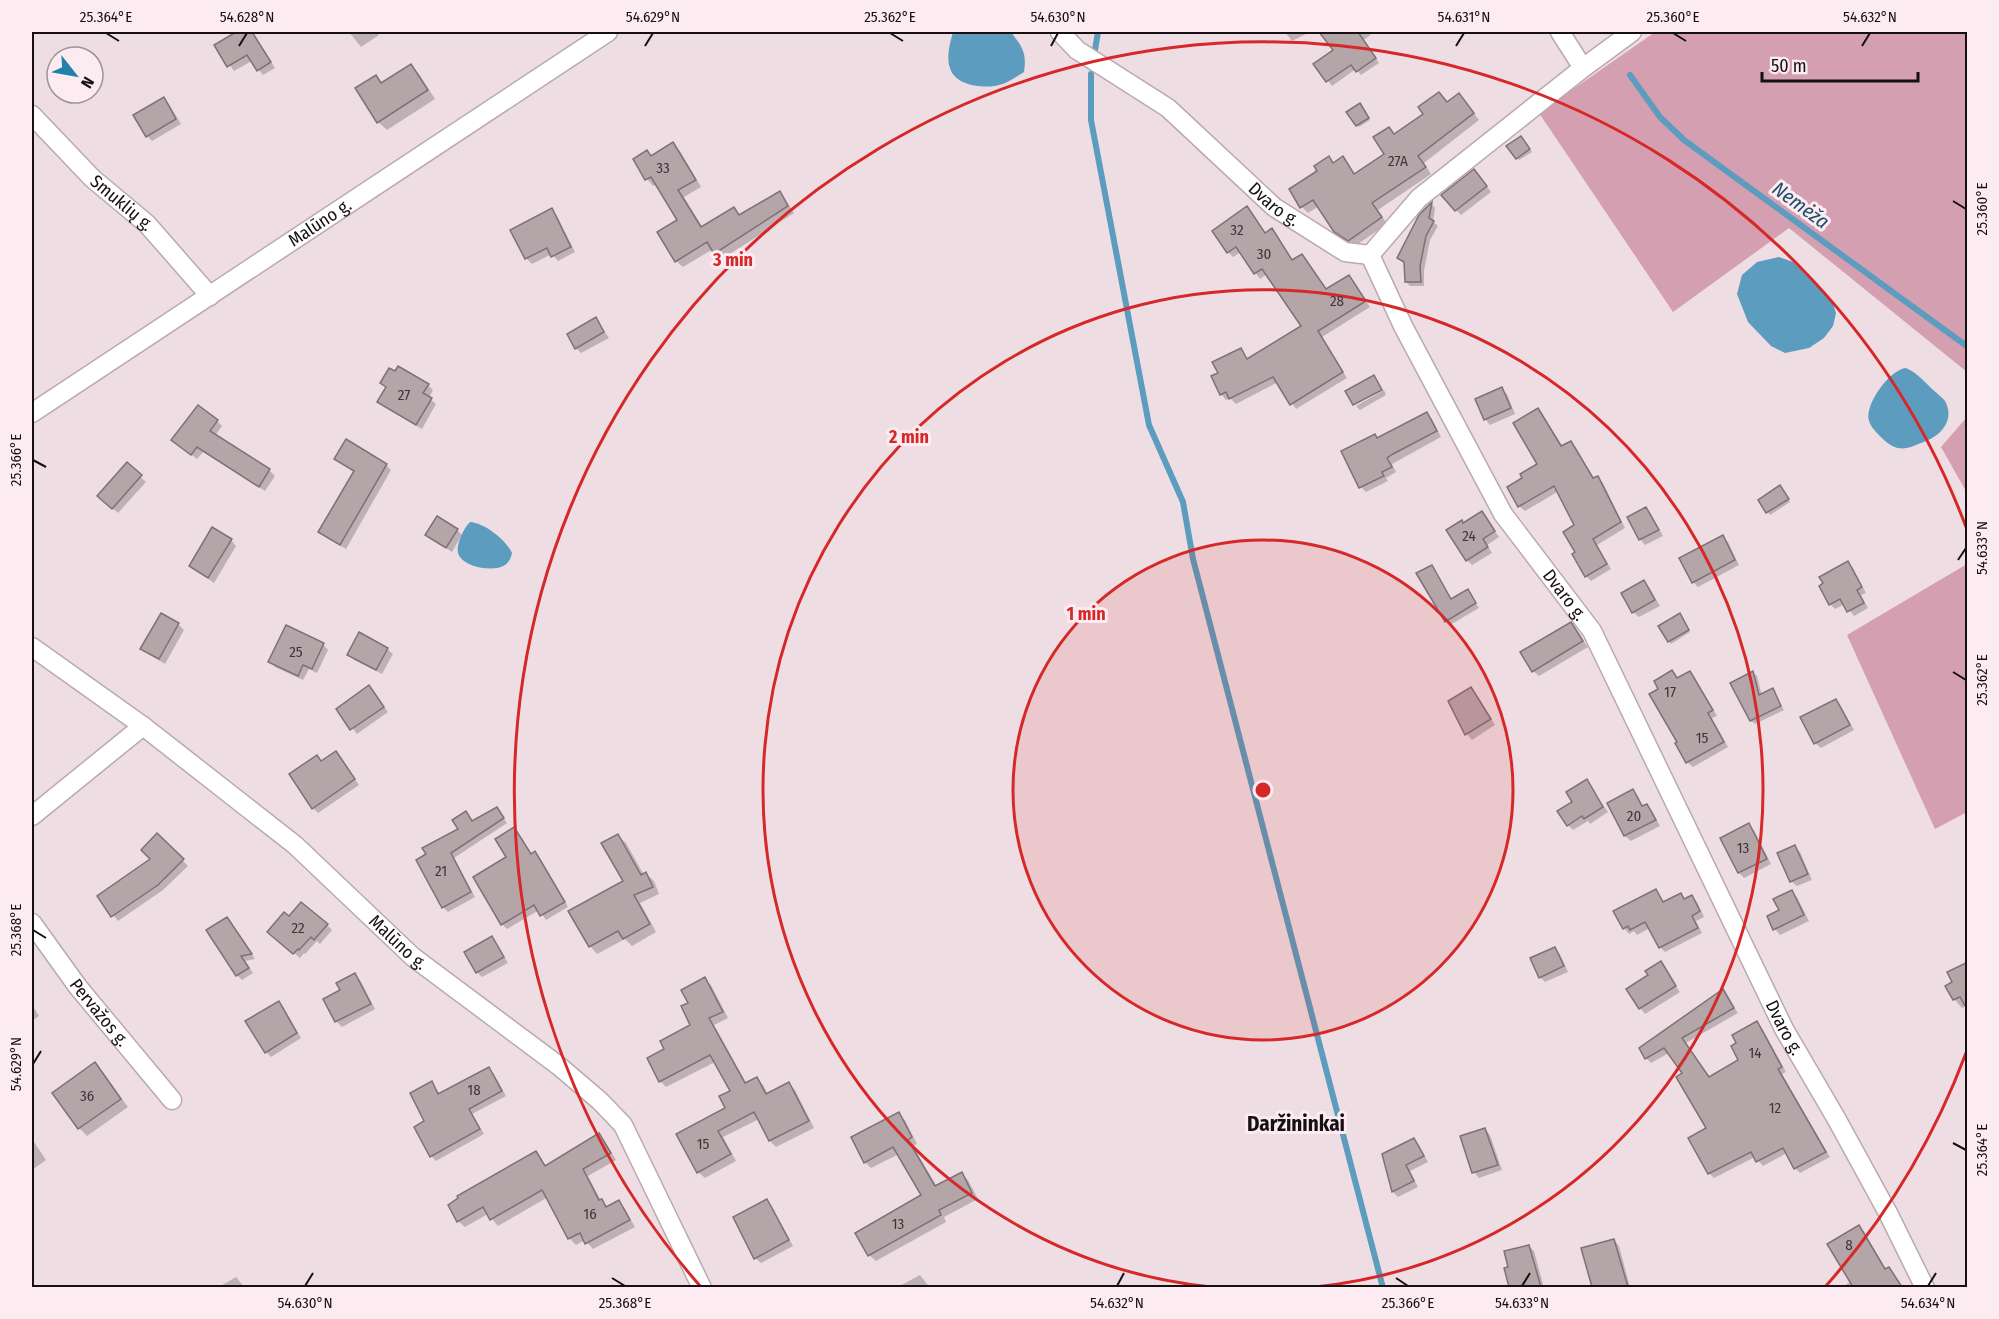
<svg xmlns="http://www.w3.org/2000/svg" width="1999" height="1319" viewBox="0 0 1999 1319" font-family="'Fira Sans Condensed',sans-serif">
	<style>
		.green { fill: #d49fb0 }
		.water { fill: #5b9cbf }
		.shadow { fill: #0003 }
		.lines { fill: none; stroke-linecap: round; stroke-linejoin: round }
		.stream { stroke: #5b9cbf; stroke-width: 6 }
		.building { fill: #b4a5a9; stroke: #7e7074; stroke-width: 1.5 }
		.minor-casing { stroke: #b9aaae; stroke-width: 21 }
		.minor { stroke: #fff; stroke-width: 18 }
		.ticks { fill: none; stroke: #161012; stroke-width: 2 }
		.ring { fill: none; stroke: #d62828; stroke-width: 3 }
		.labels { text-anchor: middle; stroke-width: 6; stroke-linejoin: round; paint-order: stroke }
		.number-label { font-size: 15px; fill: #3e3538 }
		.street-label { font-size: 18px; fill: #161012; stroke: #fcebf0 }
		.water-label { font-size: 20px; font-style: italic; fill: #1b4f69; stroke: #fcebf0 }
		.quarter-label { font-size: 21px; font-weight: bold; fill: #161012; stroke: #fcebf0 }
		.centre { fill: #d62828; stroke: #fcebf0; stroke-width: 3 }
		.ring-label { font-size: 18px; text-anchor: middle; font-weight: bold; fill: #d62828; stroke: #fcebf0; stroke-width: 6; stroke-linejoin: round; paint-order: stroke }
		.neatline { fill: none; stroke: #161012; stroke-width: 2 }
		.ticks-label { font-size: 15px; text-anchor: middle; fill: #161012 }
	</style>
	<rect width="100%" height="100%" fill="#eedee3"/>
	<g class="green">
		<path d="M1655 32H1967V372L1789 228 1673 312 1539 113Z"/>
		<path d="M1967 417V493L1941 447Z"/>
		<path d="M1967 564V812L1935 829 1847 635Z"/>
	</g>
	<g class="water">
		<path d="M953 32H1011C1022 47 1027 52 1024 72 1016 77 1008 83 999 85 984 89 955 86 950 68 946 57 950 43 953 32Z"/>
		<path d="M1779 257 1793 262 1832 301 1836 313 1833 326 1824 338 1809 348 1785 353 1771 346 1748 322 1737 294 1742 275 1757 262Z"/>
		<path d="M1906 368C1917 373 1923 380 1931 388 1935 392 1942 397 1945 401 1955 419 1942 435 1926 441 1908 448 1900 454 1884 440 1879 435 1871 428 1869 421 1864 405 1890 369 1906 368Z"/>
		<path d="M470 522C485 523 506 540 512 553 511 558 509 562 505 565 495 572 467 568 460 557 456 551 458 545 460 539 463 532 465 527 470 522Z"/>
	</g>
	<g class="shadow">
		<path d="M229 32H253L275 68 263 75 252 61 234 71 216 45 231 36Z"/>
		<path d="M349 32H377L379 35 361 47Z"/>
		<path d="M1285 32H1310L1292 41Z"/>
		<path d="M1321 32H1374L1364 40 1379 63 1361 75 1356 69 1332 86 1315 64 1335 50Z"/>
		<path d="M411 66 419 74 435 99 387 130 378 122 376 77 383 84Z"/>
		<path d="M164 99 169 104 181 124 152 141 147 136Z"/>
		<path d="M1465 101 1479 120 1424 163 1431 174 1378 210 1387 224 1355 246 1336 231 1319 206 1308 213 1302 207 1320 172 1329 158 1334 163 1343 158 1355 175 1387 154 1389 129 1395 135 1448 103Z"/>
		<path d="M1362 107 1370 120 1359 127 1357 125Z"/>
		<path d="M1523 140 1532 152 1519 160 1517 158Z"/>
		<path d="M673 144 680 151 701 187 684 197 703 228 733 209 740 216 779 193 786 200 794 213 722 259 713 249 683 267 676 261 679 220 657 184 653 186 647 179V151L652 157Z"/>
		<path d="M1479 176 1491 192 1461 215 1456 210Z"/>
		<path d="M1432 204 1435 208 1433 222 1438 226 1430 240 1424 271V286H1410L1406 282V263L1398 257 1420 216Z"/>
		<path d="M1247 208 1266 234 1272 230 1277 236 1293 261 1302 256 1307 261 1327 290 1349 277 1370 307 1322 337 1347 378 1296 409 1278 382 1236 404 1230 398 1226 400 1221 394 1220 373 1241 350 1248 360 1303 326 1267 274 1260 279 1241 252 1233 257 1228 252Z"/>
		<path d="M551 210 557 216 575 252 558 261 552 254 532 264 526 258 512 230Z"/>
		<path d="M596 319 609 338 581 353 576 348Z"/>
		<path d="M382 383 428 385 433 390 429 398 436 404 422 429 384 407 379 402 387 388Z"/>
		<path d="M1501 389 1507 394 1515 414 1490 425 1485 419Z"/>
		<path d="M1384 390 1386 395 1360 410 1356 406Z"/>
		<path d="M1538 410 1543 415 1563 447 1571 443 1576 448 1594 479 1597 478 1603 483 1625 528 1597 545 1611 569 1591 581 1586 576 1577 552 1576 526 1559 491 1525 511 1519 506 1524 479 1539 464Z"/>
		<path d="M1427 413 1432 419 1441 437 1392 464 1396 472 1386 478 1388 481 1366 492 1361 487 1375 436 1378 439Z"/>
		<path d="M217 421 222 426 215 436 269 470 275 476 265 491 203 452 197 459 179 445Z"/>
		<path d="M336 458 386 465 391 470 346 549 325 537 320 531 355 472Z"/>
		<path d="M127 465 146 482 118 513 105 501Z"/>
		<path d="M1782 489 1790 502 1770 515 1760 500Z"/>
		<path d="M1646 509 1651 514 1663 536 1645 545 1640 539 1629 518Z"/>
		<path d="M1482 513 1499 537 1487 545 1492 553 1472 565 1467 560 1464 525Z"/>
		<path d="M457 530 462 535 452 552 427 535Z"/>
		<path d="M1722 537 1728 542 1739 565 1698 587 1693 582Z"/>
		<path d="M231 540 236 546 214 583 190 566Z"/>
		<path d="M1847 563 1853 568 1866 593 1861 595 1868 608 1854 616 1845 604 1835 609 1830 604Z"/>
		<path d="M1432 567 1452 600 1468 591 1479 608 1450 625 1446 621Z"/>
		<path d="M1644 582 1649 587 1660 606 1639 617 1633 612Z"/>
		<path d="M162 615 179 625 184 630 165 664 148 654 142 649Z"/>
		<path d="M1682 617 1690 632 1671 644 1660 626Z"/>
		<path d="M1571 624 1588 647 1539 676 1533 671Z"/>
		<path d="M323 644 328 650 317 673 309 669 303 680 275 667 270 661Z"/>
		<path d="M387 649 393 654 382 674 354 660 349 654Z"/>
		<path d="M1672 672 1679 679 1690 673 1695 678 1717 716 1712 718 1728 747 1693 767 1687 762 1679 742Z"/>
		<path d="M1753 673 1757 676 1762 696 1772 690 1784 710 1755 724 1751 721Z"/>
		<path d="M369 687 388 712 357 734 338 710Z"/>
		<path d="M1471 689 1476 694 1495 725 1472 740 1467 734 1450 702Z"/>
		<path d="M1836 700 1841 706 1854 730 1821 748 1815 743Z"/>
		<path d="M336 753 359 785 318 813 313 808 322 762Z"/>
		<path d="M1586 781 1608 812 1590 824 1588 821 1573 830 1568 825Z"/>
		<path d="M1633 791 1638 796 1643 807 1647 805 1652 811 1660 826 1631 841 1625 836 1609 803Z"/>
		<path d="M497 809 507 823 454 858 475 897 448 912 443 907 418 860 460 830 466 813 473 822Z"/>
		<path d="M1748 825 1754 830 1771 864 1744 878 1739 873Z"/>
		<path d="M514 829 532 855 535 853 540 858 568 907 546 920 539 910 507 929 502 924 508 858Z"/>
		<path d="M157 835 188 866 163 890 118 921 99 896 153 859Z"/>
		<path d="M618 836 626 843 644 875 646 874 654 881 659 894 640 903 656 932 632 946 625 939 597 954 590 946 625 881Z"/>
		<path d="M1794 847 1800 852 1812 880 1797 886 1791 881Z"/>
		<path d="M1656 890 1665 903 1680 894 1686 900 1692 897 1697 902 1704 917 1696 921 1702 933 1665 952 1660 947 1650 928 1637 935 1634 931 1629 934 1624 928Z"/>
		<path d="M1791 891 1797 897 1809 921 1780 935 1775 929 1769 917 1781 910Z"/>
		<path d="M227 918 255 959 245 961 253 973 242 980 237 975Z"/>
		<path d="M289 918 327 925 332 930 320 944 317 941 305 954 304 953 300 958 275 937Z"/>
		<path d="M492 938 497 944 508 963 482 977 477 972Z"/>
		<path d="M1554 948 1560 954 1568 972 1545 982 1540 977Z"/>
		<path d="M1660 963 1680 992 1645 1014 1640 1008 1650 976Z"/>
		<path d="M354 975 360 980 375 1009 342 1027 336 1021 325 1000 342 990Z"/>
		<path d="M705 979 711 985 728 1018 714 1025 747 1084 757 1079 763 1085 768 1094 789 1084 795 1090 814 1128 776 1147 770 1141 759 1119 723 1137 736 1161 705 1178 698 1172 727 1108 732 1091 715 1062 666 1087 660 1081 666 1050 692 1026 690 1004Z"/>
		<path d="M1954 983 1968 1005 1962 1008 1954 999Z"/>
		<path d="M1723 991 1738 1013 1686 1043 1710 1078 1740 1061 1757 1023 1762 1028 1786 1072 1782 1074 1830 1157 1800 1173 1795 1168 1787 1153 1763 1166 1755 1157 1714 1178 1709 1173 1708 1128 1684 1074 1669 1053 1651 1063 1646 1058Z"/>
		<path d="M279 1002 284 1008 301 1038 271 1057 266 1052Z"/>
		<path d="M32 1005 39 1016 32 1021Z"/>
		<path d="M95 1064 103 1072 128 1107 87 1136 79 1128Z"/>
		<path d="M489 1069 494 1074 506 1096 472 1114 484 1134 436 1161 431 1156 432 1083 440 1094Z"/>
		<path d="M898 1114 905 1120 917 1144 913 1146 937 1187 962 1174 968 1180 978 1199 944 1217 946 1222 876 1261 869 1255 923 1196 899 1154 871 1168 865 1162Z"/>
		<path d="M1485 1129 1490 1135 1502 1170 1479 1178 1474 1172Z"/>
		<path d="M599 1135 605 1142 616 1160 588 1176 601 1201 609 1207 619 1202 625 1209 635 1227 593 1249 585 1240 576 1245 569 1238 548 1197 498 1226 488 1214 465 1227 458 1221 535 1152 546 1166Z"/>
		<path d="M32 1139 46 1160 32 1170Z"/>
		<path d="M1414 1139 1419 1145 1428 1162 1410 1171 1418 1187 1398 1197 1393 1192 1384 1155Z"/>
		<path d="M767 1201 772 1206 793 1246 761 1263 755 1258Z"/>
		<path d="M1859 1227 1864 1232 1886 1270 1889 1269 1894 1274 1902 1288H1841L1851 1281Z"/>
		<path d="M1614 1240 1619 1246 1630 1287 1637 1285 1639 1288H1594L1583 1249Z"/>
		<path d="M1529 1246 1534 1251 1544 1288H1511L1506 1269 1509 1268Z"/>
		<path d="M920 1275 930 1288H896Z"/>
		<path d="M236 1277 245 1288H217Z"/>
	</g>
	<g class="lines">
		<g class="stream">
			<path d="M1095 50 1098 32"/>
			<path d="M1091 74V120L1149 425 1183 502 1193 559 1383 1288"/>
			<path d="M1630 75 1660 117 1684 140 1968 347"/>
		</g>
	</g>
	<g class="building">
		<path d="M236 32H252L271 62 257 71 247 55 227 67 214 45Z"/>
		<path d="M1319 32H1358L1376 58 1356 72 1351 65 1326 82 1313 64 1333 50Z"/>
		<path d="M411 64 428 90 377 123 355 88 376 75 381 83Z"/>
		<path d="M1439 92 1447 102 1459 93 1474 113 1418 156 1426 167 1372 203 1382 217 1348 241 1334 232 1313 200 1300 208 1289 189 1317 171 1314 166 1329 156 1333 163 1343 156 1354 174 1384 154 1373 137 1389 127 1394 134 1423 114 1418 107Z"/>
		<path d="M164 97 176 119 146 137 133 115Z"/>
		<path d="M1360 103 1369 118 1356 126 1346 112Z"/>
		<path d="M1521 136 1530 149 1516 159 1506 146Z"/>
		<path d="M673 142 696 180 678 190 701 227 734 207 739 215 780 191 788 206 714 254 707 242 675 262 657 232 677 220 651 177 645 180 633 159 647 150 651 156Z"/>
		<path d="M1474 169 1487 186 1455 211 1441 195Z"/>
		<path d="M1432 202 1429 218 1434 221 1426 236 1420 266 1421 282H1405L1404 262 1397 258 1419 215Z"/>
		<path d="M1247 206 1265 233 1272 228 1292 260 1302 254 1326 289 1349 275 1366 301 1318 331 1343 372 1290 405 1273 377 1229 399 1226 392 1220 395 1211 376 1218 373 1212 362 1241 348 1247 359 1301 326 1262 269 1254 274 1236 247 1227 253 1212 231Z"/>
		<path d="M552 208 571 247 551 257 547 248 525 259 510 230Z"/>
		<path d="M596 317 604 332 575 349 567 334Z"/>
		<path d="M398 366 429 384 423 393 432 398 416 425 377 402 386 387 380 383 389 368 395 371Z"/>
		<path d="M1374 375 1382 390 1353 405 1345 391Z"/>
		<path d="M1502 387 1511 408 1484 420 1475 399Z"/>
		<path d="M198 405 218 420 210 431 270 469 259 487 197 447 191 455 171 440Z"/>
		<path d="M1538 408 1561 446 1571 441 1593 478 1598 476 1621 522 1593 539 1607 564 1585 577 1572 554 1575 552 1563 532 1574 525 1554 486 1518 507 1507 487 1522 478 1520 474 1537 464 1513 423Z"/>
		<path d="M1427 412 1437 431 1393 454 1387 458 1392 467 1382 472 1384 476 1359 488 1341 451 1375 434 1377 438Z"/>
		<path d="M346 439 387 464 340 545 318 532 354 471 334 459Z"/>
		<path d="M127 462 142 475 112 509 97 496Z"/>
		<path d="M1780 485 1789 499 1766 513 1758 500Z"/>
		<path d="M1646 507 1659 530 1639 540 1627 517Z"/>
		<path d="M1482 511 1495 531 1483 539 1488 547 1466 561 1446 530 1462 520 1463 523Z"/>
		<path d="M437 516 458 529 446 548 425 535Z"/>
		<path d="M212 527 232 539 208 578 189 566Z"/>
		<path d="M1723 535 1735 560 1692 583 1679 558Z"/>
		<path d="M1848 561 1862 587 1857 590 1864 603 1847 612 1840 599 1829 605 1819 586 1823 583 1819 577Z"/>
		<path d="M1432 565 1451 599 1468 589 1476 603 1445 622 1416 573Z"/>
		<path d="M1644 580 1655 600 1632 613 1621 593Z"/>
		<path d="M161 613 179 623 159 659 140 649Z"/>
		<path d="M1680 613 1689 630 1668 642 1658 626Z"/>
		<path d="M1571 622 1583 641 1532 672 1520 652Z"/>
		<path d="M286 625 324 643 312 669 303 665 298 676 268 662Z"/>
		<path d="M359 632 388 648 376 670 347 655Z"/>
		<path d="M1672 670 1677 678 1690 671 1713 710 1708 713 1724 742 1686 763 1675 743 1677 742 1649 694 1658 689 1654 681Z"/>
		<path d="M1753 671 1759 695 1773 688 1781 706 1750 721 1730 683Z"/>
		<path d="M369 685 384 707 350 730 336 709Z"/>
		<path d="M1471 687 1491 719 1465 735 1448 701Z"/>
		<path d="M1836 699 1850 725 1814 744 1800 717Z"/>
		<path d="M336 751 355 779 312 809 289 774 317 755 321 761Z"/>
		<path d="M1587 779 1603 807 1584 819 1582 816 1567 826 1557 811 1572 802 1566 792Z"/>
		<path d="M1633 789 1642 806 1647 804 1656 820 1624 836 1607 803Z"/>
		<path d="M497 807 504 818 451 853 471 892 442 908 416 860 426 854 422 848 458 829 452 820 466 811 472 821Z"/>
		<path d="M1749 823 1767 859 1738 873 1720 838Z"/>
		<path d="M514 827 531 854 535 851 565 902 540 916 534 905 501 925 473 877 506 857 495 839Z"/>
		<path d="M157 833 184 859 158 885 111 917 97 896 150 859 141 850Z"/>
		<path d="M618 834 641 875 646 872 653 887 634 895 650 924 623 939 618 931 589 947 568 911 623 881 601 843Z"/>
		<path d="M1795 845 1808 874 1790 882 1777 853Z"/>
		<path d="M1656 889 1663 902 1681 893 1684 899 1692 895 1700 911 1692 916 1698 928 1659 948 1645 922 1630 930 1628 926 1623 929 1613 911Z"/>
		<path d="M1792 890 1804 915 1773 930 1767 916 1779 910 1773 899Z"/>
		<path d="M301 902 328 924 314 940 311 937 299 950 298 949 293 954 267 932 284 912 289 916Z"/>
		<path d="M227 917 252 954 241 956 249 968 236 976 206 930Z"/>
		<path d="M492 936 504 957 476 973 464 952Z"/>
		<path d="M1555 947 1564 966 1539 978 1530 958Z"/>
		<path d="M1661 961 1676 986 1639 1009 1626 989 1648 975 1645 971Z"/>
		<path d="M1968 962V1011L1960 997 1953 1000 1945 986 1952 982 1947 972Z"/>
		<path d="M355 973 371 1004 335 1022 323 999 340 990 336 983Z"/>
		<path d="M705 977 723 1012 709 1018 745 1083 757 1077 766 1094 789 1082 809 1121 769 1141 754 1112 718 1131 731 1154 697 1173 676 1134 725 1108 719 1096 730 1091 710 1055 659 1082 647 1058 664 1049 660 1041 690 1025 681 1006 688 1003 681 990Z"/>
		<path d="M1723 989 1734 1008 1682 1038 1709 1077 1738 1060 1731 1046 1736 1043 1732 1035 1757 1021 1782 1067 1778 1069 1826 1152 1794 1169 1783 1148 1756 1162 1751 1152 1708 1174 1688 1138 1706 1128 1676 1077 1682 1073 1664 1048 1645 1059 1639 1048Z"/>
		<path d="M279 1001 297 1033 265 1053 245 1021Z"/>
		<path d="M95 1062 121 1099 78 1129 52 1093Z"/>
		<path d="M489 1067 502 1091 469 1109 480 1129 430 1157 414 1127 424 1121 410 1093 432 1081 438 1094Z"/>
		<path d="M899 1112 912 1137 908 1140 935 1186 962 1172 972 1193 939 1210 941 1215 868 1256 855 1233 921 1195 893 1147 864 1163 851 1137Z"/>
		<path d="M1485 1128 1498 1165 1472 1173 1460 1136Z"/>
		<path d="M599 1133 611 1153 583 1169 599 1200 602 1199 606 1207 619 1200 630 1220 585 1244 580 1233 568 1239 542 1190 490 1220 483 1207 457 1222 448 1205 458 1198 457 1196 536 1151 545 1166Z"/>
		<path d="M1414 1138 1424 1156 1406 1165 1414 1181 1392 1192 1382 1154Z"/>
		<path d="M767 1199 789 1240 754 1259 733 1217Z"/>
		<path d="M1859 1225 1885 1269 1889 1267 1902 1287H1853L1827 1244Z"/>
		<path d="M1614 1239 1628 1287H1592L1581 1248Z"/>
		<path d="M1529 1245 1541 1287H1509L1504 1268 1508 1267 1504 1251Z"/>
	</g>
	<g class="lines">
		<defs>
			<g id="minor">
				<path id="s1" d="M1060 32 1077 50 1168 108 1274 207 1345 252 1370 255"/>
				<path d="M1560 32 1583 68"/>
				<path id="s2" d="M32 115 92 178 147 224 210 296"/>
				<path id="s3" d="M1370 255 1403 326 1503 514 1592 631 1784 1029 1836 1118 1888 1213 1925 1288"/>
				<path d="M1370 255 1419 198 1583 68 1632 32"/>
				<path id="s4" d="M32 413 608 32"/>
				<path id="s5" d="M32 647 143 726 295 845 413 957 559 1066 600 1101 623 1125 702 1288"/>
				<path d="M32 816 143 726"/>
				<path id="s6" d="M32 923 78 987 172 1100"/>
			</g>
		</defs>
		<use href="#minor" class="minor-casing"/>
		<use href="#minor" class="minor"/>
	</g>
	<path class="ticks" d="M106 33 119 41M890 33 903 41M1673 33 1686 41M239 46 247 33M645 46 653 33M1051 46 1058 33M1456 46 1464 33M1862 46 1870 33M1953 201 1966 209M33 460 46 467M1958 560 1966 548M1953 672 1966 680M33 930 46 938M33 1064 41 1051M1953 1143 1966 1150M612 1278 625 1286M1396 1278 1408 1286M305 1286 313 1273M1117 1286 1124 1273M1522 1286 1530 1273M1928 1286 1936 1273"/>
	<circle cx="1263" cy="790" r="250" fill="#d62828" fill-opacity=".12"/>
	<g class="ring">
		<circle cx="1263" cy="790" r="250"/>
		<path d="M1211 1287A500 500 0 1 1 1315 1287"/>
		<path d="M1966 1053A750 750 0 0 1 1825 1287M701 1287A750 750 0 1 1 1966 527"/>
	</g>
	<g class="labels">
		<g class="number-label">
			<text x="1398" y="166">27A</text>
			<text x="663" y="173">33</text>
			<text x="1237" y="235">32</text>
			<text x="1264" y="259">30</text>
			<text x="1337" y="306">28</text>
			<text x="404" y="400">27</text>
			<text x="1469" y="541">24</text>
			<text x="296" y="657">25</text>
			<text x="1670" y="697">17</text>
			<text x="1702" y="743">15</text>
			<text x="1634" y="821">20</text>
			<text x="1743" y="853">13</text>
			<text x="441" y="876">21</text>
			<text x="298" y="933">22</text>
			<text x="1755" y="1058">14</text>
			<text x="474" y="1095">18</text>
			<text x="87" y="1101">36</text>
			<text x="1775" y="1113">12</text>
			<text x="703" y="1149">15</text>
			<text x="590" y="1219">16</text>
			<text x="898" y="1229">13</text>
			<text x="1849" y="1250">8</text>
		</g>
		<g class="street-label">
			<text dy="6" stroke="none"><textPath href="#s2" startOffset="126">Smuklių g.</textPath></text>
			<text dy="6" stroke="none"><textPath href="#s1" startOffset="276">Dvaro g.</textPath></text>
			<text dy="6" stroke="none"><textPath href="#s4" startOffset="345">Malūno g.</textPath></text>
			<text dy="6" stroke="none"><textPath href="#s3" startOffset="393">Dvaro g.</textPath></text>
			<text dy="6" stroke="none"><textPath href="#s5" startOffset="471">Malūno g.</textPath></text>
			<text dy="6" stroke="none"><textPath href="#s6" startOffset="112">Pervažos g.</textPath></text>
			<text dy="6" stroke="none"><textPath href="#s3" startOffset="879">Dvaro g.</textPath></text>
		</g>
		<g class="water-label">
			<text transform="translate(1801 205) rotate(36)" y="7">Nemėža</text>
		</g>
		<g class="quarter-label">
			<text x="1296" y="1131">Daržininkai</text>
		</g>
	</g>
	<circle cx="1263" cy="790" r="9" class="centre"/>
	<g class="ring-label">
		<text x="733" y="266">3 min</text>
		<text x="909" y="443">2 min</text>
		<text x="1086" y="620">1 min</text>
	</g>
	<rect width="1999" height="1319" fill="none" stroke="#fcebf0" stroke-width="66"/>
	<g transform="translate(75 75) rotate(121)"><circle r="28" fill="#fcebf0" stroke="#a09397" stroke-width="1.5"/>
	<path d="M0-4.5L10 22L0 15L-10 22Z" fill="#2081ad"/>
	<text y="-9" font-size="16" font-weight="bold" text-anchor="middle" fill="#161012">N</text>
	</g>
	<path d="M1762 72v9h156v-9" fill="none" stroke="#161012" stroke-width="3"/>
	<text x="1771" y="72" font-size="18" fill="#161012" stroke="#fcebf0" stroke-width="4.5" paint-order="stroke">50 m</text>
	<rect x="33" y="33" width="1933" height="1253" class="neatline"/>
	<g class="ticks-label">
		<text x="106" y="22">25.364°E</text>
		<text x="247" y="22">54.628°N</text>
		<text x="653" y="22">54.629°N</text>
		<text x="890" y="22">25.362°E</text>
		<text x="1058" y="22">54.630°N</text>
		<text x="1464" y="22">54.631°N</text>
		<text x="1673" y="22">25.360°E</text>
		<text x="1870" y="22">54.632°N</text>
		<text transform="translate(1982 209) rotate(-90)" y="5">25.360°E</text>
		<text transform="translate(16 460) rotate(-90)" y="5">25.366°E</text>
		<text transform="translate(1982 548) rotate(-90)" y="5">54.633°N</text>
		<text transform="translate(1982 680) rotate(-90)" y="5">25.362°E</text>
		<text transform="translate(16 930) rotate(-90)" y="5">25.368°E</text>
		<text transform="translate(16 1064) rotate(-90)" y="5">54.629°N</text>
		<text transform="translate(1982 1150) rotate(-90)" y="5">25.364°E</text>
		<text x="305" y="1308">54.630°N</text>
		<text x="625" y="1308">25.368°E</text>
		<text x="1117" y="1308">54.632°N</text>
		<text x="1408" y="1308">25.366°E</text>
		<text x="1522" y="1308">54.633°N</text>
		<text x="1928" y="1308">54.634°N</text>
	</g>
</svg>
